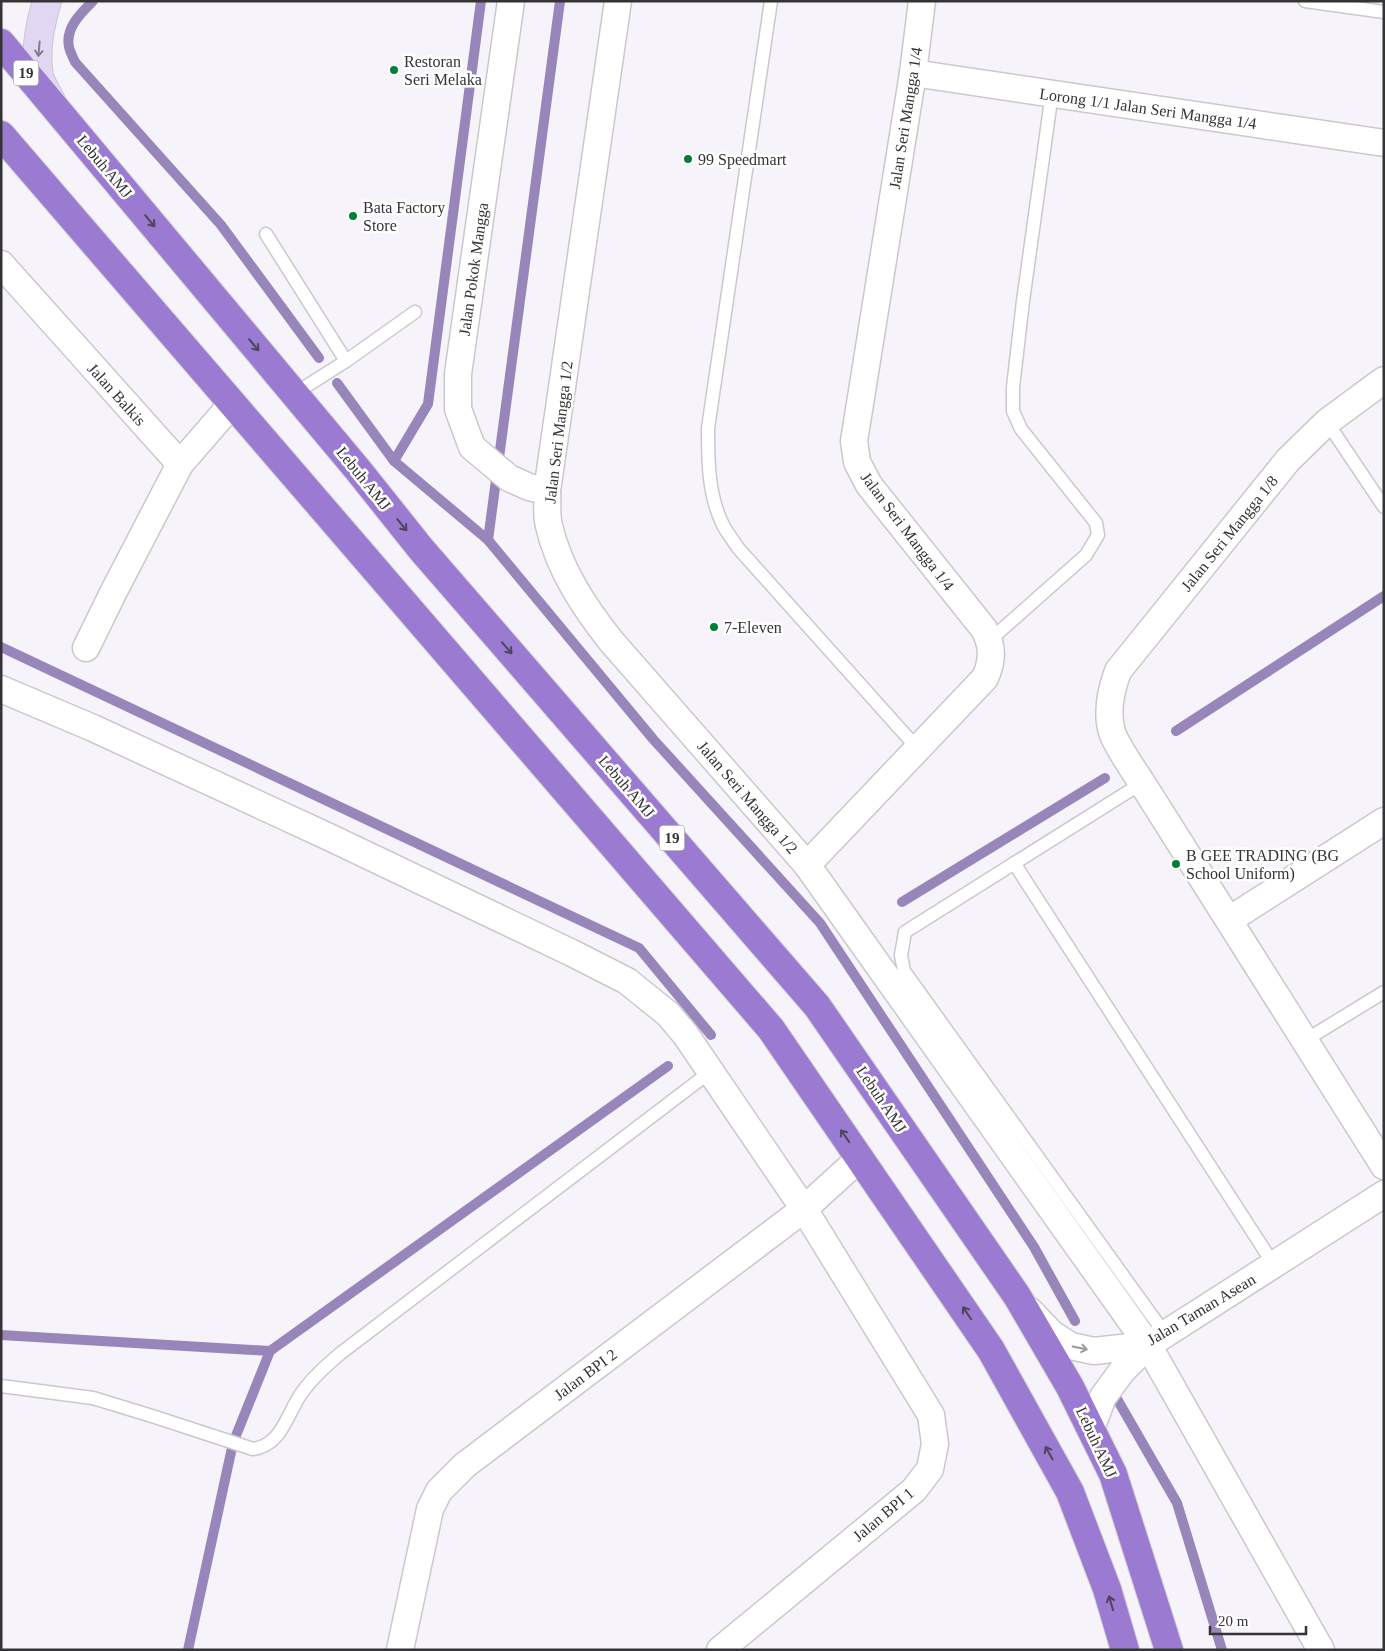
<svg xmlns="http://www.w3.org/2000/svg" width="1385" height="1651" viewBox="0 0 1385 1651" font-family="'Times New Roman',serif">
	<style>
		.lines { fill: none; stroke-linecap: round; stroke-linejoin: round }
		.stream { stroke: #9886bb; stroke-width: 10 }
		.lane-casing { stroke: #cac8ce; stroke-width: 15 }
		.street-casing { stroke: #cac8ce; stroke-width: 29 }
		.secondary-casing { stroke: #cac8ce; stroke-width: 30 }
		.highway-casing { stroke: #d2d2d3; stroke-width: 30 }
		.lane { stroke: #fff; stroke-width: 12 }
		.street { stroke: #fff; stroke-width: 26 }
		.secondary { stroke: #e1d7f2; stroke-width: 28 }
		.highway { stroke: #9b7bd2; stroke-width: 28 }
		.oneway { stroke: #827d8a }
		.oneway2 { stroke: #4e455c }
		.oneway3 { stroke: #9a999a }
		.poi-dot { fill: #027e36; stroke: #fff; stroke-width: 2 }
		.labels { text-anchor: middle; stroke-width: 5; stroke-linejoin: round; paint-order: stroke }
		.shield { fill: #fff; stroke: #717072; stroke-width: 1 }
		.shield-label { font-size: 15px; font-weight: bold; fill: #343335 }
		.poi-label { font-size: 16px; fill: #343335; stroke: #fff; text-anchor: start }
		.street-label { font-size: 16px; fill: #343335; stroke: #fff }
	</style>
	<rect width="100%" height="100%" fill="#f6f4fa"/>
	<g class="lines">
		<g class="stream">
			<path d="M93 1C81 13 65 28 69 47 70 52 73 57 75 62L221 225 319 358"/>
			<path d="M337 383 394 461 488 540 653 739 820 923 1034 1247 1075 1321"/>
			<path d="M394 461 428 404 481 1"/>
			<path d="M488 540 560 1"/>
			<path d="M1 647 639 948 711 1035"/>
			<path d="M1176 731 1384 596"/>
			<path d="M902 902 1105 778"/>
			<path d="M1 1335 270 1351"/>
			<path d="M1117 1399 1177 1503 1222 1650"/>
			<path d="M188 1650 233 1443 270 1351 668 1066"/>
		</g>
		<defs>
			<g id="lane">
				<path d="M771 1 708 428C708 460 708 495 723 525 727 533 733 540 738 548L918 749"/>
				<path d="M1305 1 1384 12"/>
				<path d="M266 234 346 361"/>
				<path d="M294 394 346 361 415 312"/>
				<path d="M1327 422 1384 507"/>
				<path d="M990 640 1086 555 1098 535 1096 523 1021 429 1013 411V387L1023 301 1052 93"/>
				<path d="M1142 783 905 932 901 955 904 971 1165 1334"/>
				<path d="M1014 863 1274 1265"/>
				<path d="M1304 1041 1384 992"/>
				<path d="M1 1386 93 1398 152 1416 253 1449C283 1445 287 1412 303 1391 314 1376 327 1365 341 1353L710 1072"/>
			</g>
			<g id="street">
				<path d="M511 1 458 374V409L472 447 509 478 529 487 547 491"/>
				<path d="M618 1 547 491C548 502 546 515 549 526 559 569 584 607 611 641L807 865 1148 1345 1321 1650"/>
				<path d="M913 73 1384 143"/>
				<path d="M1 264 180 464 232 404"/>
				<path d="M1384 380 1327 422 1288 460 1118 671C1111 690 1106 712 1112 732 1116 745 1134 771 1142 783L1384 1166"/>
				<path d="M86 648 114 591 180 464"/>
				<path d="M1 689 93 728 329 837 572 953 627 981 668 1014 685 1034 804 1209 931 1415 935 1444 930 1469 914 1490 720 1650"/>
				<path d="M807 865 985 678C993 660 993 646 984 629L869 485 857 462 854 441 913 73 922 1"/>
				<path d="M1229 920 1384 821"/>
				<path d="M1030 1311 1052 1334 1071 1346 1094 1351 1148 1345 1384 1194"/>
				<path d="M1091 1429 1103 1397 1122 1371 1148 1345"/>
				<path d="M400 1650 430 1509 439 1491 465 1465 804 1209 860 1158"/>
			</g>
			<path id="secondary" d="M47 1C40 24 35 53 39 76 41 84 47 93 51 101"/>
			<g id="highway">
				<path d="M1 43 358 470 421 549 817 1006 1017 1296 1070 1387 1113 1474 1169 1650"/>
				<path d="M1 135 771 1029 991 1350 1070 1492 1107 1589 1125 1650"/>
			</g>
		</defs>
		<use href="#lane" class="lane-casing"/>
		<use href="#street" class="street-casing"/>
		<use href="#secondary" class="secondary-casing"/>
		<use href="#highway" class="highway-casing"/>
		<use href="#lane" class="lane"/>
		<use href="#street" class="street"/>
		<use href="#secondary" class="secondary"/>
		<use href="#highway" class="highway"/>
	</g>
	<defs><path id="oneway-shaft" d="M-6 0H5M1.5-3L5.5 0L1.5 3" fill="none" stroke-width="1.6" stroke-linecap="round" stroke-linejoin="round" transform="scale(1.25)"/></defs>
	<use class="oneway" href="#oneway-shaft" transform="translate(39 49) rotate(95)"/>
	<g class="oneway2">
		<use href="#oneway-shaft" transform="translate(150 221) rotate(50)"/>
		<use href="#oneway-shaft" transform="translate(254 345) rotate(50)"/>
		<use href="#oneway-shaft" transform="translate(402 525) rotate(51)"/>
		<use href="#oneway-shaft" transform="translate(507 648) rotate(49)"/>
		<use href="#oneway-shaft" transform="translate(845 1136) rotate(-125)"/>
		<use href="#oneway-shaft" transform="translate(967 1313) rotate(-124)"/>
		<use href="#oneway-shaft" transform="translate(1049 1453) rotate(-119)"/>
		<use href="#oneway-shaft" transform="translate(1111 1603) rotate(-106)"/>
	</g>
	<use class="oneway3" href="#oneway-shaft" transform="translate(1080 1348) rotate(11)"/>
	<g class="poi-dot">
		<circle cx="394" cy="70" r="5"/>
		<circle cx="688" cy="159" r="5"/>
		<circle cx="353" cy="216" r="5"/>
		<circle cx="714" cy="627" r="5"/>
		<circle cx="1176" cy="864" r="5"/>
	</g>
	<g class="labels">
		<g class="shield">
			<rect x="13.5" y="60.5" width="25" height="25" rx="4"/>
			<rect x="659.5" y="825.5" width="25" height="25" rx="4"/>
		</g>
		<g class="shield-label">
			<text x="26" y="78">19</text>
			<text x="672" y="843">19</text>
		</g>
		<g class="poi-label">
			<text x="404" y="67">Restoran<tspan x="404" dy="18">Seri Melaka</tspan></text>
			<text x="698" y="165">99 Speedmart</text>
			<text x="363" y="213">Bata Factory<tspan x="363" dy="18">Store</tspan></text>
			<text x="724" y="633">7-Eleven</text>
			<text x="1186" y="861">B GEE TRADING (BG<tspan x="1186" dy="18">School Uniform)</tspan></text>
		</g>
		<g class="street-label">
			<text transform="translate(1148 108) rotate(8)" y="6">Lorong 1/1 Jalan Seri Mangga 1/4</text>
			<text transform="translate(905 118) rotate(-81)" y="6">Jalan Seri Mangga 1/4</text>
			<text transform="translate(105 166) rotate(50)" y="6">Lebuh AMJ</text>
			<text transform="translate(473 269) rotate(-82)" y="6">Jalan Pokok Mangga</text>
			<text transform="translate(117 394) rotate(48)" y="6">Jalan Balkis</text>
			<text transform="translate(558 432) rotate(-83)" y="6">Jalan Seri Mangga 1/2</text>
			<text transform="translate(364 478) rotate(51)" y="6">Lebuh AMJ</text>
			<text transform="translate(908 531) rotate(53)" y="6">Jalan Seri Mangga 1/4</text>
			<text transform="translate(1229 533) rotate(-51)" y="6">Jalan Seri Mangga 1/8</text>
			<text transform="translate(627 786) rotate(49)" y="6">Lebuh AMJ</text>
			<text transform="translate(748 797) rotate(49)" y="6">Jalan Seri Mangga 1/2</text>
			<text transform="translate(882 1099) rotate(56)" y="6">Lebuh AMJ</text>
			<text transform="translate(1201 1309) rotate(-31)" y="6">Jalan Taman Asean</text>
			<text transform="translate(585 1374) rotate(-37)" y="6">Jalan BPI 2</text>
			<text transform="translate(1097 1442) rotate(65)" y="6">Lebuh AMJ</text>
			<text transform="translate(883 1514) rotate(-40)" y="6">Jalan BPI 1</text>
		</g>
	</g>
	<rect width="1385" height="1651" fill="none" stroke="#343335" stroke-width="5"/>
	<path d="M1210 1626v8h96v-8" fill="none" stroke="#343335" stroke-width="2.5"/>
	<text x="1218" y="1626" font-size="15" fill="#343335" stroke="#ffffff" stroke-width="4" paint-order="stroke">20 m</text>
</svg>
